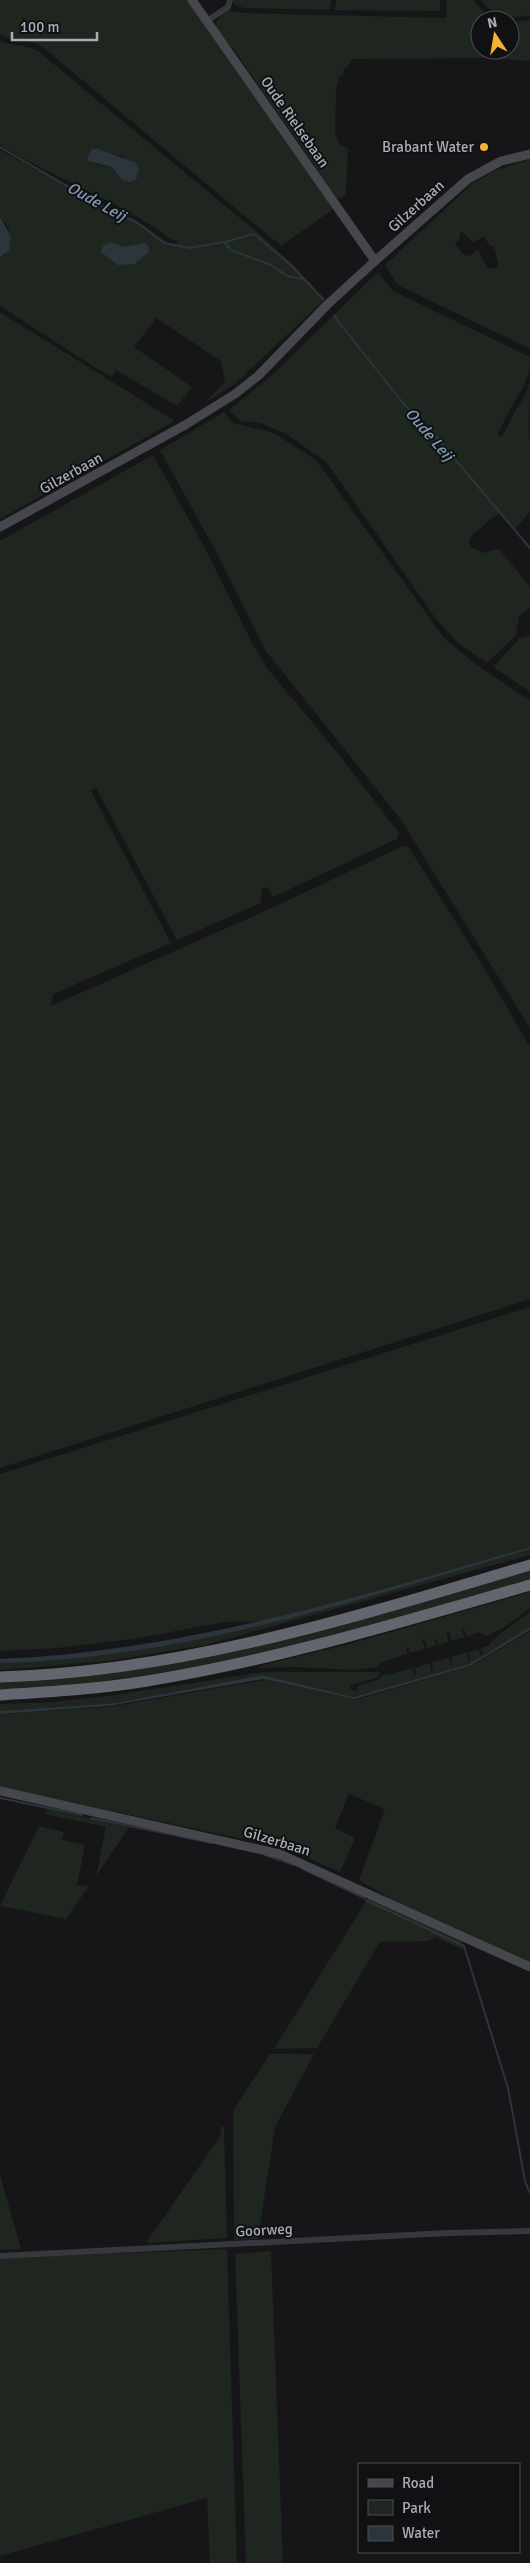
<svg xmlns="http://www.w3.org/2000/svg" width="530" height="2563" viewBox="0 0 530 2563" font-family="Signika,sans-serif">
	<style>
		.green { fill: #1e261f; fill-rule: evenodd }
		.water { fill: #2c353c }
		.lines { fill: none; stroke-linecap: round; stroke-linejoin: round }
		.stream { stroke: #2c353c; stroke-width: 2 }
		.street { stroke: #37383d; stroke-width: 6 }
		.secondary { stroke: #45474d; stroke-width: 9 }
		.highway { stroke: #63666e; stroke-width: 11 }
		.poi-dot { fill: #f2b134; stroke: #111113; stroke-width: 2 }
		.labels { text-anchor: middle; stroke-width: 4; stroke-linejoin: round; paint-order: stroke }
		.street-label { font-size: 15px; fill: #a8adb8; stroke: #111113 }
		.poi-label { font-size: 15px; fill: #a8adb8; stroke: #111113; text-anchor: end }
		.water-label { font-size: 16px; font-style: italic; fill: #7f9bb3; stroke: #111113 }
	</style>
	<rect width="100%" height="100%" fill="#161618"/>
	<g class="green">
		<path d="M0 0H189L335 208 281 246 45 49C26 36 18 43 0 35Z"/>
		<path d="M233 0H331L330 10 244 8 235 5Z"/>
		<path d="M336 0H440V11L335 10Z"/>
		<path d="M447 0H474L484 13 499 20H480V50H510V22L530 20V61L486 58 352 59 347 68H344L343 76H339L336 89 335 133 339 144 348 148 346 193 343 197 335 199 311 160 232 47 215 29 217 21 227 10 245 13 446 18Z"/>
		<path d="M481 0H530V15C511 19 492 17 481 0Z"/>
		<path d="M0 41C13 46 26 44 38 51L258 233 289 261 325 299 236 383 206 402 225 381 221 361 156 318 134 347 192 387 177 406 116 370 112 377 96 368 0 306V257L5 255 9 229 0 216V150L137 221 171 245 177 246 178 241 173 240C120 201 56 179 0 145ZM112 154 124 157 122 180 112 167 95 164Z"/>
		<path d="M530 159V349L402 287 397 284 385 265 473 183 494 171ZM461 231 473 242 484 237 491 247 494 246 499 267 488 269 478 250 469 256 464 255 455 244 459 240Z"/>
		<path d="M378 272 393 291 530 357C530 380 521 390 510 410 505 418 502 427 497 434L501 437C507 429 510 421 514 413 521 401 527 395 530 381 530 394 527 435 530 442V512L514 530 499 513 472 535 469 542 471 547 483 553 499 549 530 587V607L519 616 516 635 487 663 458 643 436 619 327 463 288 435 261 423 241 421 229 410 272 375Z"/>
		<path d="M0 312 175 421 0 519Z"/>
		<path d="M224 412 233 423 274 433 316 460 444 638 477 665 530 701V1028L401 820 265 650 214 548 160 450Z"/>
		<path d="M153 455 207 552 252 643 267 668 341 757 399 833 397 839 273 897 268 887 261 889V903L177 940 96 788 91 791 171 943 53 994 51 1006 276 906 403 846H408L482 964 530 1047V1299L0 1468V541Z"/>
		<path d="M530 636V692L493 667 520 638Z"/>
		<path d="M530 1307V1555L205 1645 108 1661 0 1670V1663C143 1656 280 1622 417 1582L263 1621 224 1622 133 1639 57 1648 0 1651V1474Z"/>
		<path d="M530 1570V1581C355 1631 183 1681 0 1691V1681C183 1672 355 1620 530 1570Z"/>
		<path d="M530 1592V1608L505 1627 487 1636 478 1632 467 1637 464 1629 462 1632 465 1637 451 1641 449 1632 446 1633 449 1642 438 1645 436 1638 434 1640 437 1645 427 1648 425 1639H422L425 1649 409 1653V1648L406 1647 407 1654 381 1662 378 1667 355 1670 295 1667 260 1668 259 1666 353 1643Z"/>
		<path d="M530 1612V1627L469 1664 354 1697 262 1675 116 1703 0 1711V1704L53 1702 114 1695 264 1672H381L376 1678 350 1685 352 1691 358 1690 357 1686 377 1680 384 1674 386 1675 413 1668 414 1675 416 1674 415 1667 420 1668 419 1666 430 1663 431 1671 433 1670 432 1662 449 1658 450 1666 452 1665 451 1657 467 1652 468 1660H470L469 1652 479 1649 480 1655 483 1654 481 1648 489 1646C494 1636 519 1621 530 1612Z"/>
		<path d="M530 1631V1965L398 1903 359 1880 385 1809 349 1794 335 1828 355 1838 340 1872 285 1848 0 1787V1714L108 1707 264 1680 358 1699 471 1666Z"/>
		<path d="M48 1809 52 1810 129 1827 96 1876 106 1827 45 1814Z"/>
		<path d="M39 1826 64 1832 62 1840 85 1845 77 1885 89 1886 66 1919 0 1906Z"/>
		<path d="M370 1895 461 1939 464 1950 435 1937 429 1941 380 1942 317 2048 274 2049Z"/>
		<path d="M270 2054H314L275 2127 258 2239 234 2240 233 2111Z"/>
		<path d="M221 2127H224L227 2238 146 2243 221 2135Z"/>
		<path d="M0 2175 21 2249 0 2250Z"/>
		<path d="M227 2249 237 2563H210L207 2498 0 2556V2258Z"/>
		<path d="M271 2251 283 2563H246L235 2254Z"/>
	</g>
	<g class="water">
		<path d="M92 149H98L136 163 139 169 136 180 130 182 122 180 112 167 88 161V155Z"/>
		<path d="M0 216 11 237 9 251 0 257Z"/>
		<path d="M111 242 124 247 145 243 149 247 148 253 134 264 118 265 101 252 103 246Z"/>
		<path d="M530 1547V1549C357 1600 181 1659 0 1663V1659C183 1651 355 1598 530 1547Z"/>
		<path d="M530 1627V1630L470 1666 355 1699 263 1679 109 1706 0 1714V1711L116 1703 262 1675 354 1697 469 1664Z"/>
	</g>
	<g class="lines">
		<g class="stream">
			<path d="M0 147 110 211 138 223 164 243 190 248 224 242 231 250 271 265 287 276 304 279 323 299"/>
			<path d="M225 242 254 234 292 266 304 279"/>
			<path d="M334 316 403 403 437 438 530 548"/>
			<path d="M0 1798 82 1815"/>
			<path d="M91 1818 212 1843"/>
			<path d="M265 1855 294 1865"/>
			<path d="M303 1869 364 1898"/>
			<path d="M366 1900 464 1946 508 2088 525 2181 530 2193"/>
		</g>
		<g class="street">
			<path d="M207 21 228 7 230 0"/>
			<path d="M0 2256 448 2233 530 2231"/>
		</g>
		<g class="secondary">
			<path d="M192 0 375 261"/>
			<path d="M0 527 185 425 235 394 259 375 328 304 375 261 468 179 501 161 530 154"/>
			<path d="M0 1791 280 1854 530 1967"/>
		</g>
		<g class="highway">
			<path d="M0 1677C181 1672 358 1616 530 1565"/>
			<path d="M0 1695C49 1692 99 1689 147 1681 277 1660 404 1621 530 1585"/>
		</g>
	</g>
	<circle class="poi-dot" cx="484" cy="147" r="5"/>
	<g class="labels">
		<g class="street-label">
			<text transform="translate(295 122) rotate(55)" y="5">Oude Rielsebaan</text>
			<text transform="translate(416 206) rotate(-42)" y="5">Gilzerbaan</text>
			<text transform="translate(71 473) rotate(-29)" y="5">Gilzerbaan</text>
			<text transform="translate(277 1841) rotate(17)" y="5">Gilzerbaan</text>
			<text transform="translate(264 2230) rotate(-3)" y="5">Goorweg</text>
		</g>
		<g class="poi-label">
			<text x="474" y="152">Brabant Water</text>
		</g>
		<g class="water-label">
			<text transform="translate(97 201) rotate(29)" y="6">Oude Leij</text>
			<text transform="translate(430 434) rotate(49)" y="6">Oude Leij</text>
		</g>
	</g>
	<rect x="358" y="2463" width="162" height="90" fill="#111113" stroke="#4d4f55"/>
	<rect x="368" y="2479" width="25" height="8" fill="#45474d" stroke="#4d4f55"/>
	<text x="402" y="2488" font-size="15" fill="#a8adb8">Road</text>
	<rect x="368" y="2500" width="25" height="15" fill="#1e261f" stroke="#4d4f55"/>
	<text x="402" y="2513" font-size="15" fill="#a8adb8">Park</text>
	<rect x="368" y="2526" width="25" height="15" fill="#2c353c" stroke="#4d4f55"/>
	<text x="402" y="2538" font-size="15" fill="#a8adb8">Water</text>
	<g transform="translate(495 35) rotate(348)"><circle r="24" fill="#111113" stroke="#4d4f55"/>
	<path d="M0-4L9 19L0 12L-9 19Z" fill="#f2b134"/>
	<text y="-8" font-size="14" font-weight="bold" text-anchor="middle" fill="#a8adb8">N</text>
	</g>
	<path d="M12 32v8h85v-8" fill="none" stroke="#a8adb8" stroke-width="2.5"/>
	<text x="20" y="32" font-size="15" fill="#a8adb8" stroke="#111113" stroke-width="4" paint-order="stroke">100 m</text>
</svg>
